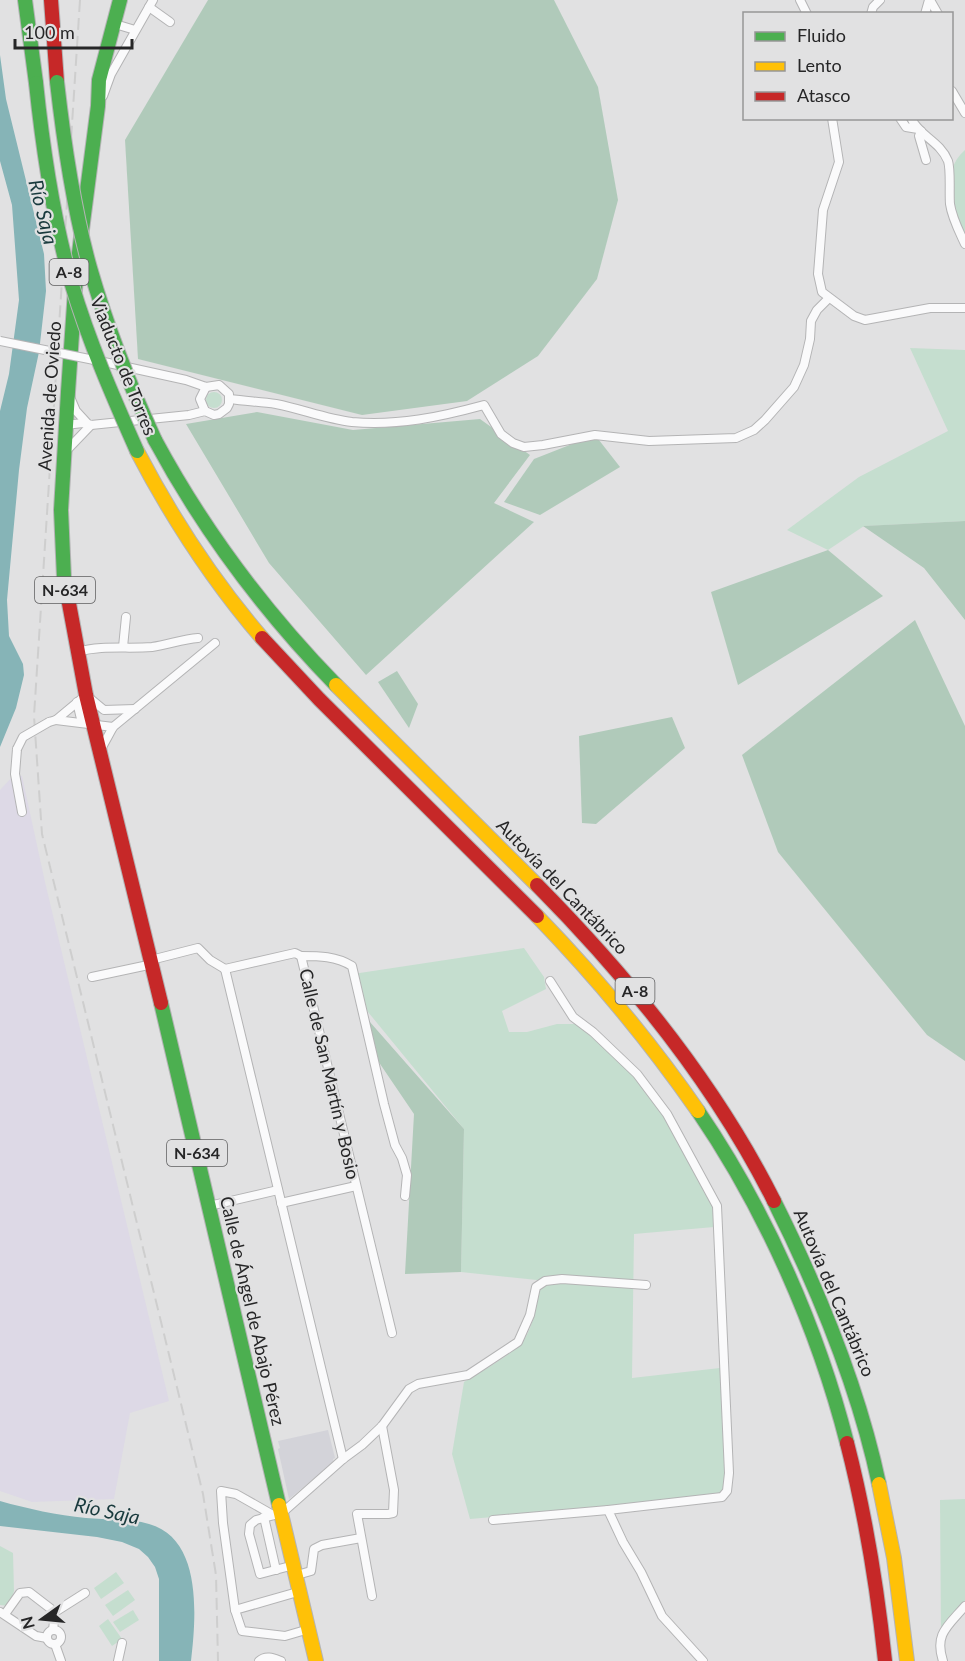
<svg xmlns="http://www.w3.org/2000/svg" width="965" height="1661" viewBox="0 0 965 1661" font-family="Lato,sans-serif">
	<style>
		.built { fill: #d3d3d9 }
		.industrial { fill: #ddd9e6 }
		.green { fill: #c5decf }
		.forest { fill: #b0caba }
		.water { fill: #86b4b7 }
		.lines { fill: none; stroke-linecap: round; stroke-linejoin: round }
		.street-casing { stroke: #b4b4b5; stroke-width: 10 }
		.fast-casing { stroke: #b4b4b5; stroke-width: 16 }
		.slow-casing { stroke: #b4b4b5; stroke-width: 16 }
		.jam-casing { stroke: #b4b4b5; stroke-width: 16 }
		.street { stroke: #fafafb; stroke-width: 8 }
		.fast { stroke: #4caf50; stroke-width: 14 }
		.slow { stroke: #ffc107; stroke-width: 14 }
		.jam { stroke: #c62828; stroke-width: 14 }
		.rail { stroke: #cecece; stroke-width: 2; stroke-dasharray: 12 6; stroke-linecap: butt }
		.street-bridge-casing { stroke: #b4b4b5; stroke-width: 10; stroke-linecap: butt }
		.fast-bridge-casing { stroke: #b4b4b5; stroke-width: 16; stroke-linecap: butt }
		.street-bridge { stroke: #fafafb; stroke-width: 8 }
		.fast-bridge { stroke: #4caf50; stroke-width: 14 }
		.labels { text-anchor: middle; stroke-width: 4.5; stroke-linejoin: round; paint-order: stroke }
		.shield { fill: #e1e1e2; stroke: #5e5e5f; stroke-width: 1.5 }
		.shield-label { font-size: 16px; font-weight: bold; fill: #262627 }
		.street-label { font-size: 18px; fill: #262627; stroke: #e1e1e2 }
		.water-label { font-size: 20px; font-style: italic; fill: #193a3d; stroke: #e1e1e2 }
	</style>
	<rect width="100%" height="100%" fill="#e1e1e2"/>
	<path class="built" d="M328 1430 335 1458 333 1459 334 1462 289 1499 278 1449 280 1448 278 1441Z"/>
	<path class="industrial" d="M15 774 22 776 45 882 169 1401 130 1413 114 1499 32 1502 0 1491V790Z"/>
	<g class="green">
		<path d="M965 150V238C955 210 938 173 965 150Z"/>
		<path d="M910 348 965 350V521L864 526 828 550 787 530 859 477 948 431Z"/>
		<circle cx="214" cy="400" r="8"/>
		<path d="M524 948 544 977 546 989 502 1011 509 1032H527L557 1024H578L635 1077 655 1101 679 1139 715 1206 714 1227 634 1234 632 1378 720 1368 727 1491 722 1497 470 1519 452 1454 464 1382C482 1371 507 1358 522 1342 533 1330 540 1296 537 1280L461 1272 464 1129 359 1001 353 974Z"/>
		<path d="M965 1499V1606L941 1634 940 1500Z"/>
		<path d="M0 1546 13 1553 14 1591 9 1606 0 1605Z"/>
		<path d="M116 1572 124 1583 101 1599 94 1588Z"/>
		<path d="M128 1590 135 1600 113 1616 105 1605Z"/>
		<path d="M133 1610 139 1620 120 1632 113 1622Z"/>
		<path d="M108 1619 122 1639 112 1646 99 1626Z"/>
	</g>
	<g class="forest">
		<path d="M208 0H554L598 87 618 200 597 279 538 356 467 401 362 415 138 359 125 140Z"/>
		<path d="M257 412 353 430 480 419 530 455 494 503 534 522 366 675 269 563 186 424Z"/>
		<path d="M595 435 620 467 540 515 504 502 534 459Z"/>
		<path d="M965 521V620L924 568 863 526Z"/>
		<path d="M828 550 883 596 738 685 711 592Z"/>
		<path d="M915 620 965 726V1061L927 1035 778 852 742 755Z"/>
		<path d="M397 671 418 704 409 728 378 682Z"/>
		<path d="M672 717 685 748 596 824 582 823 579 736Z"/>
		<path d="M362 1013 464 1129 461 1272 405 1274 414 1114 374 1055Z"/>
	</g>
	<g class="water">
		<path d="M0 55 6 99 44 254 46 291 39 352 27 408 19 470 7 600 9 636 23 664 24 675 16 708 0 747V411L9 374 19 300 12 205 0 161Z"/>
		<path d="M0 1501C28 1509 57 1515 86 1518 107 1520 129 1518 149 1524 203 1539 196 1618 191 1661H159V1579L155 1567 148 1557 139 1549 122 1542 97 1537 0 1526Z"/>
	</g>
	<g class="lines">
		<defs>
			<g id="street">
				<path d="M800 0 807 14"/>
				<path d="M930 0 938 14"/>
				<path d="M149 7 170 22"/>
				<path d="M871 14 873 7 880 0"/>
				<path d="M925 14 929 0"/>
				<path d="M115 24 135 30"/>
				<path d="M952 91 965 113"/>
				<path d="M103 96 111 74 153 0"/>
				<path d="M832 118 839 162 823 210 818 274 822 292 854 316 865 320 930 308H965"/>
				<path d="M900 118 906 127 918 129"/>
				<path d="M911 118C919 136 940 141 948 161 951 170 949 193 950 204 952 218 959 231 965 244"/>
				<path d="M921 131 919 136 926 160"/>
				<path d="M70 397 76 411 87 423"/>
				<path d="M230 399C245 401 261 402 276 404 302 409 326 419 352 422 398 426 440 417 484 405L501 434 513 443 524 447 543 445 595 435 649 441 736 438 754 430 765 420 794 387 804 365 810 339 811 321 817 310 829 298"/>
				<path d="M205 411 200 399 206 387"/>
				<path d="M65 425 83 423 91 425 189 415 205 411 214 415 219 414 227 408 229 404V394L219 385 206 387 186 380 104 362"/>
				<path d="M67 450 91 425"/>
				<path d="M123 647 126 617"/>
				<path d="M77 652C102 645 127 649 152 647 168 645 182 639 198 638"/>
				<path d="M77 702 82 723"/>
				<path d="M56 720 113 727"/>
				<path d="M49 722 56 720 86 695 104 710 135 709"/>
				<path d="M17 749 15 774 22 812"/>
				<path d="M101 749 113 727 215 643"/>
				<path d="M151 960 198 948 210 960 225 969"/>
				<path d="M225 969 343 1459"/>
				<path d="M225 969 295 953 301 956"/>
				<path d="M92 977 153 964"/>
				<path d="M550 981 573 1017 593 1032 637 1074 667 1114 717 1206 729 1473 727 1491 722 1497 608 1510 623 1542 641 1572 662 1616 703 1661"/>
				<path d="M281 1203 356 1186"/>
				<path d="M209 1206 278 1190"/>
				<path d="M392 1333 301 956C319 956 336 956 352 966L384 1104 395 1145 402 1158 407 1175 405 1196"/>
				<path d="M264 1517 276 1570"/>
				<path d="M493 1520 608 1510"/>
				<path d="M294 1565 260 1574 249 1534 250 1525 256 1520 282 1513 343 1459 362 1445 382 1426 409 1389 418 1384 468 1375 518 1342 530 1315 536 1287 545 1281 562 1279 646 1285"/>
				<path d="M297 1575 311 1571 314 1549 322 1545 361 1538"/>
				<path d="M301 1591 235 1610 242 1631 285 1636 309 1629"/>
				<path d="M372 1596 357 1514H388L393 1513 394 1490 382 1426"/>
				<path d="M235 1610 223 1523 221 1491 236 1494 273 1515"/>
				<path d="M0 1612 36 1636 47 1638"/>
				<path d="M55 1612 85 1593"/>
				<path d="M5 1614 20 1593 29 1592 55 1612 53 1630"/>
				<circle cx="54" cy="1637" r="7"/>
				<path d="M55 1644 61 1661"/>
				<path d="M118 1661 122 1643"/>
				<path d="M259 1661C266 1655 273 1658 281 1661"/>
				<path d="M943 1661C934 1634 948 1626 965 1606"/>
			</g>
			<g id="fast">
				<path d="M25 0 36 83"/>
				<path d="M155 440C204 531 264 611 336 685"/>
				<path d="M68 598 64 578 61 510 68 392 76 276 98 106 99 80 120 0"/>
				<path d="M161 1003 279 1505"/>
				<path d="M698 1111C765 1209 818 1329 847 1443"/>
				<path d="M774 1201C819 1291 858 1385 879 1484"/>
			</g>
			<g id="slow">
				<path d="M137 451C172 518 213 581 262 638"/>
				<path d="M336 685 537 885"/>
				<path d="M537 916C598 979 648 1039 698 1111"/>
				<path d="M879 1484 894 1558 907 1661"/>
				<path d="M279 1505 316 1661"/>
			</g>
			<g id="jam">
				<path d="M51 0 57 82"/>
				<path d="M68 598 86 695 161 1003"/>
				<path d="M262 638 319 699 537 916"/>
				<path d="M537 885C630 979 715 1083 774 1201"/>
				<path d="M847 1443C866 1517 877 1585 885 1661"/>
			</g>
		</defs>
		<use href="#street" class="street-casing"/>
		<use href="#fast" class="fast-casing"/>
		<use href="#slow" class="slow-casing"/>
		<use href="#jam" class="jam-casing"/>
		<use href="#street" class="street"/>
		<use href="#fast" class="fast"/>
		<use href="#slow" class="slow"/>
		<use href="#jam" class="jam"/>
		<path class="rail" d="M80 0 34 716 42 834 203 1494 216 1575 218 1661"/>
		<defs>
			<g id="street-bridge">
				<path d="M0 341 99 361"/>
				<path d="M17 749 23 737 49 722"/>
			</g>
			<g id="fast-bridge">
				<path d="M57 82C64 144 73 207 90 268 107 327 129 384 155 440"/>
				<path d="M36 83C43 151 53 219 72 285 89 342 113 397 137 451"/>
			</g>
		</defs>
		<use href="#street-bridge" class="street-bridge-casing"/>
		<use href="#fast-bridge" class="fast-bridge-casing"/>
		<use href="#street-bridge" class="street-bridge"/>
		<use href="#fast-bridge" class="fast-bridge"/>
	</g>
	<g class="labels">
		<g class="shield">
			<rect x="49.5" y="259" width="39" height="26" rx="4.5"/>
			<rect x="35" y="577" width="60" height="26" rx="4.5"/>
			<rect x="615.5" y="978" width="39" height="26" rx="4.5"/>
			<rect x="167" y="1140" width="60" height="26" rx="4.5"/>
		</g>
		<g class="shield-label">
			<text x="69" y="278">A-8</text>
			<text x="65" y="596">N-634</text>
			<text x="635" y="997">A-8</text>
			<text x="197" y="1159">N-634</text>
		</g>
		<g class="street-label">
			<text transform="translate(123 366) rotate(68)" y="6">Viaducto de Torres</text>
			<text transform="translate(50 396) rotate(-86)" y="6">Avenida de Oviedo</text>
			<text transform="translate(562 887) rotate(46)" y="6">Autovía del Cantábrico</text>
			<text transform="translate(329 1074) rotate(77)" y="6">Calle de San Martín y Bosio</text>
			<text transform="translate(834 1293) rotate(67)" y="6">Autovía del Cantábrico</text>
			<text transform="translate(252 1311) rotate(77)" y="6">Calle de Ángel de Abajo Pérez</text>
		</g>
		<g class="water-label">
			<text transform="translate(43 212) rotate(76)" y="7">Río Saja</text>
			<text transform="translate(107 1511) rotate(12)" y="7">Río Saja</text>
		</g>
	</g>
	<rect x="743" y="12" width="210" height="108" fill="#e1e1e2" stroke="#969697" stroke-width="1.5"/>
	<rect x="755" y="32" width="30" height="9" fill="#4caf50" stroke="#969697" stroke-width="1.5"/>
	<text x="797" y="42" font-size="18" fill="#262627">Fluido</text>
	<rect x="755" y="62" width="30" height="9" fill="#ffc107" stroke="#969697" stroke-width="1.5"/>
	<text x="797" y="72" font-size="18" fill="#262627">Lento</text>
	<rect x="755" y="92" width="30" height="9" fill="#c62828" stroke="#969697" stroke-width="1.5"/>
	<text x="797" y="102" font-size="18" fill="#262627">Atasco</text>
	<g transform="translate(42 1619) rotate(255)" stroke="#e1e1e2" stroke-width="4.5" paint-order="stroke">
	<path d="M0-4.5L10 22L0 15L-10 22Z" fill="#262627"/>
	<text y="-9" font-size="16" font-weight="bold" text-anchor="middle" fill="#262627">N</text>
	</g>
	<path d="M15 39v9h117v-9" fill="none" stroke="#262627" stroke-width="3"/>
	<text x="24" y="39" font-size="18" fill="#262627" stroke="#e1e1e2" stroke-width="4.5" paint-order="stroke">100 m</text>
</svg>
